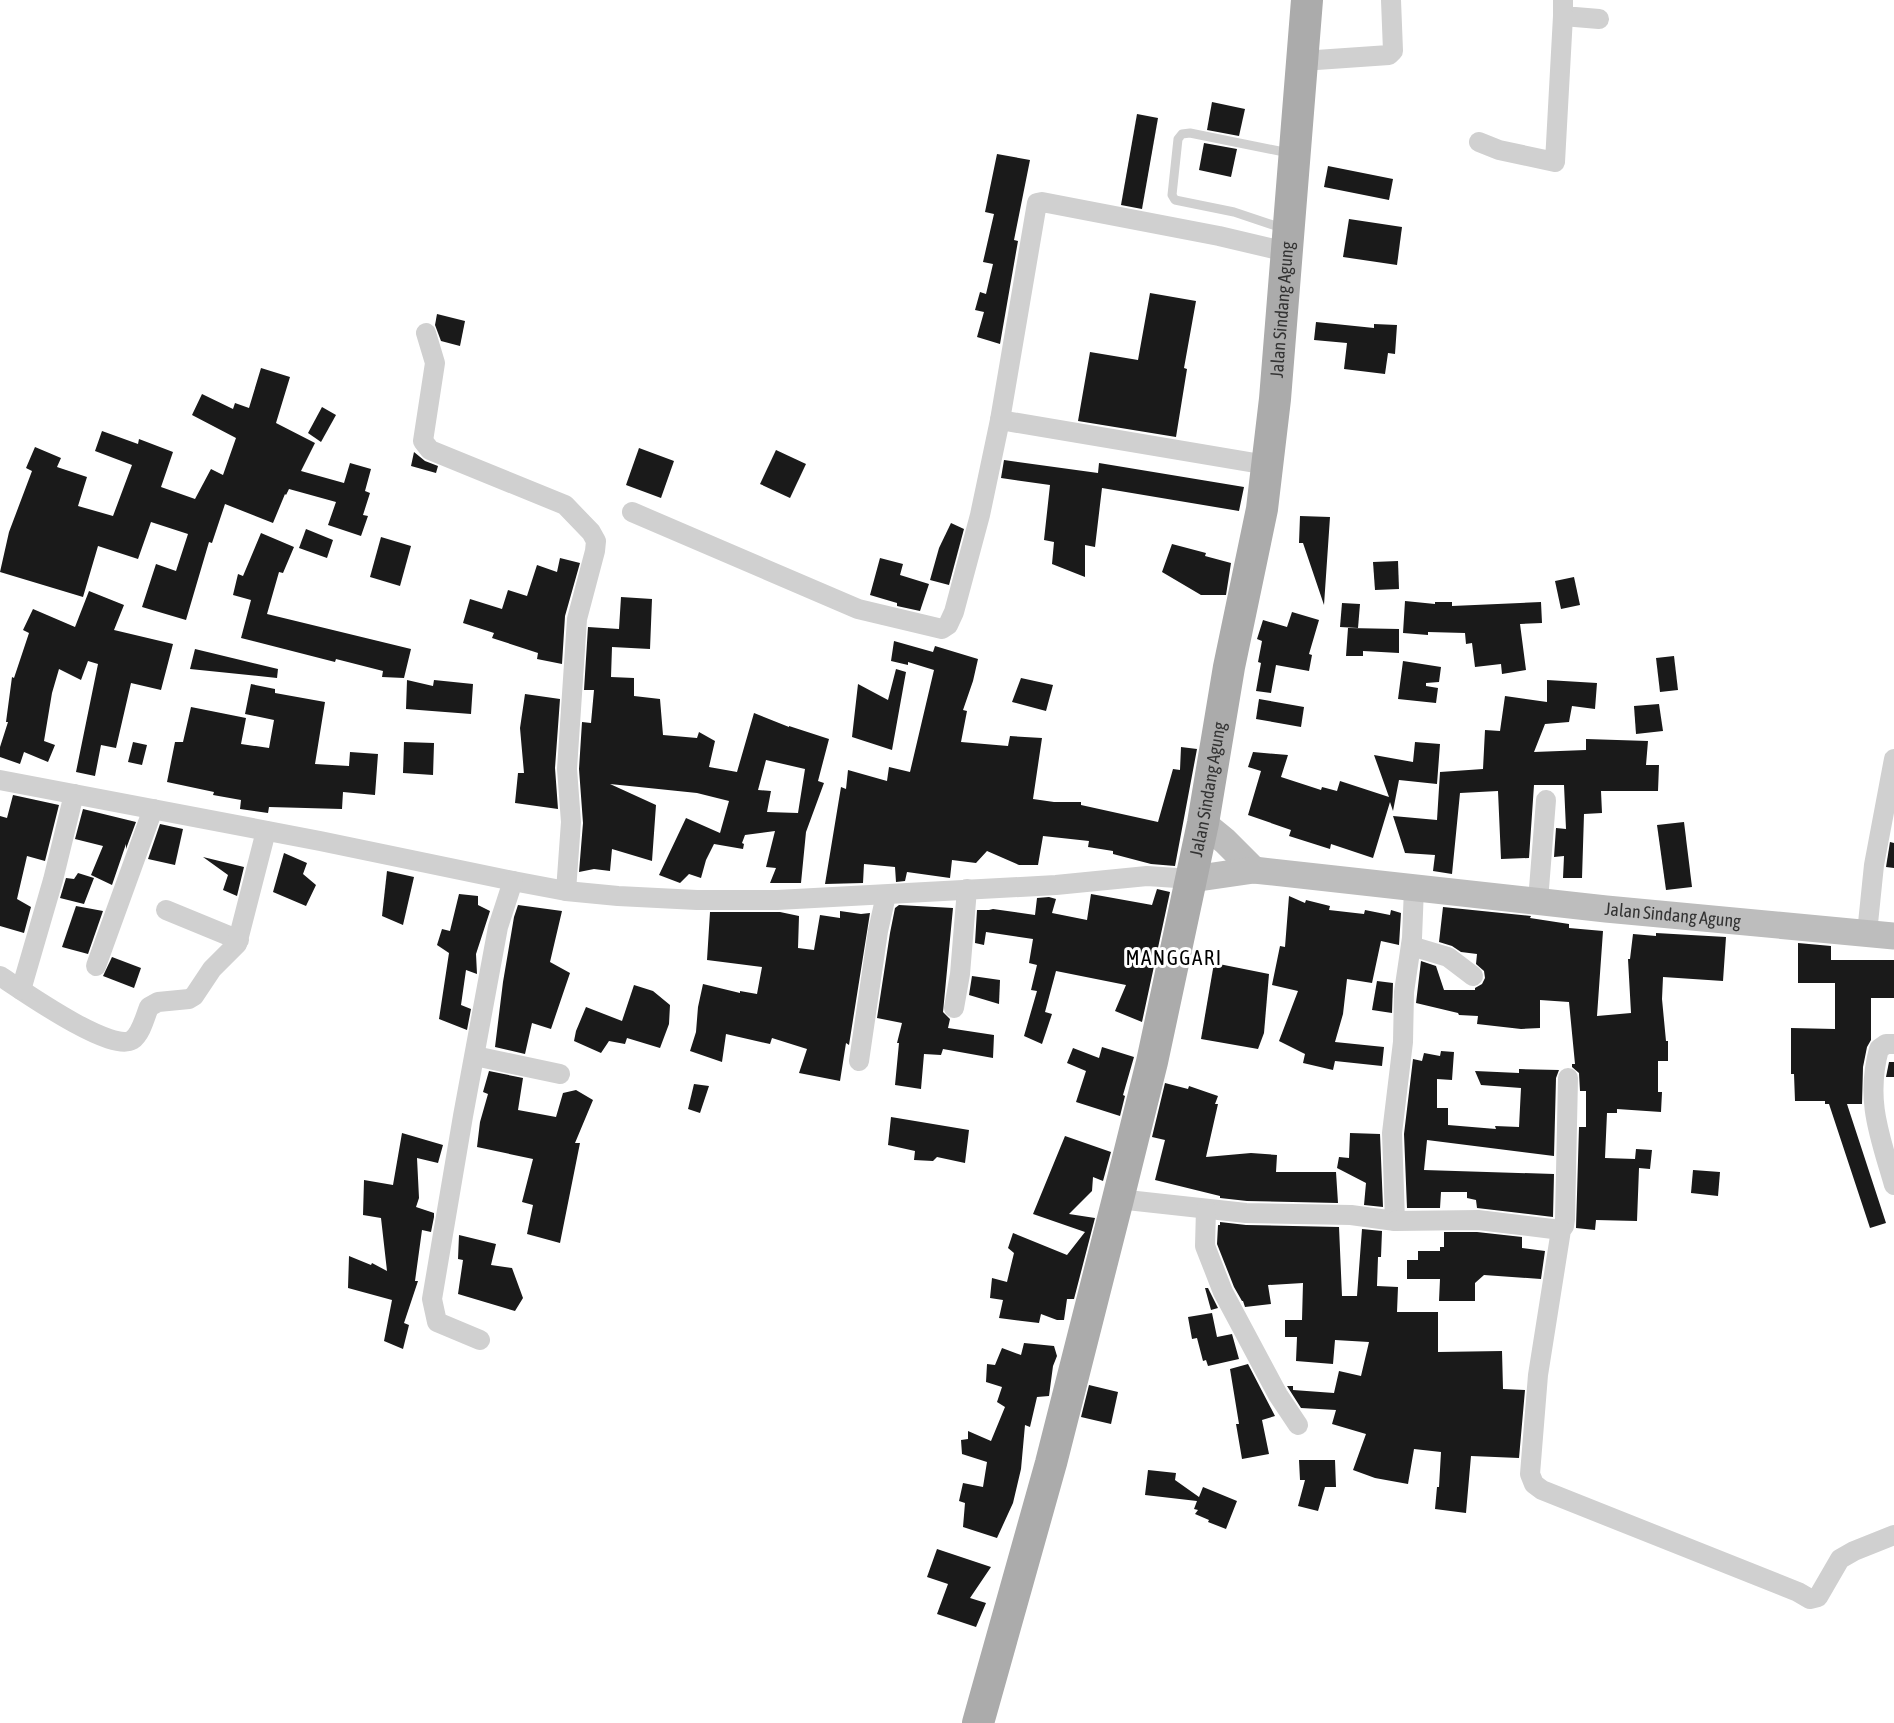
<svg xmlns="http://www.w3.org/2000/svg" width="1894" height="1723" viewBox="0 0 1894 1723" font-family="'Asap Condensed',sans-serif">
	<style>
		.building { fill: #1a1a1a; fill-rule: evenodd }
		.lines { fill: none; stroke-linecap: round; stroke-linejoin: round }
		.service { stroke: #d0d0d0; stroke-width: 9 }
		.minor { stroke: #d0d0d0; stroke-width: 20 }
		.secondary { stroke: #bdbdbd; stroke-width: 27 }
		.primary { stroke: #ababab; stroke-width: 32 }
		.labels { text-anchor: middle; stroke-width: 6; stroke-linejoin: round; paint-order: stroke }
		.street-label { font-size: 18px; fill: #333; stroke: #fff }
		.quarter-label { font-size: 21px; letter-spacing: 1.5px; fill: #000; stroke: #fff }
	</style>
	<rect width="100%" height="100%" fill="#fff"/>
	<g class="building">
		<path d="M1212 102 1245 109 1239 136 1207 130Z"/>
		<path d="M1137 114 1158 118 1142 209 1121 205Z"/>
		<path d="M1204 143 1237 149 1231 177 1199 170Z"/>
		<path d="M997 154 1030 160 1014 240 1018 241 1000 344 977 337 984 312 975 310 980 292 986 294 993 264 983 262 994 214 985 212Z"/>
		<path d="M1328 166 1393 179 1389 200 1324 187Z"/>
		<path d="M1349 219 1402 227 1397 265 1343 257Z"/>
		<path d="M1150 293 1196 301 1184 368 1187 369 1176 437 1078 421 1090 352 1138 360Z"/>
		<path d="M437 314 465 321 460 346 441 341 435 325Z"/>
		<path d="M1316 322 1374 328V324L1397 325 1395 354 1388 353 1385 374 1344 369 1347 343 1314 340Z"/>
		<path d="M261 368 290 377 276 423 315 443 301 471 344 483 350 463 371 469 365 491 370 493 363 515 368 516 361 536 328 525 336 502 289 489 286 495 285 494 273 523 225 504 212 543 209 542 186 620 142 607 156 564 176 571 188 534 151 522 138 559 98 546 83 597 0 572 9 532 32 471 26 468 35 447 61 458 57 467 87 477 78 506 113 516 132 465 95 451 102 431 138 444 139 439 173 452 161 487 195 499 211 469 223 475 236 438 192 415 202 394 233 409 235 403 249 408Z"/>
		<path d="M322 407 336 415 321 442 308 433Z"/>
		<path d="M639 448 674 461 661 498 626 485Z"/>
		<path d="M776 450 806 464 790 498 760 484Z"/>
		<path d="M414 452 425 461 438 466 436 473 411 466Z"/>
		<path d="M1004 460 1098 473 1099 463 1244 487 1239 511 1102 488 1095 547 1085 545V577L1052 564 1054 542 1044 540 1050 485 1001 478Z"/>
		<path d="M1300 516 1330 517 1324 605 1303 543H1299Z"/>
		<path d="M951 523 964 529 949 585 930 580 939 548Z"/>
		<path d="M306 529 333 540 327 558 299 548Z"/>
		<path d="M261 533 294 547 283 573 279 572 267 614 411 649 404 678 382 677 383 671 336 659 335 662 241 638 251 600 233 595 238 574 243 576Z"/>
		<path d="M381 537 411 546 400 586 370 577Z"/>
		<path d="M1172 544 1206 553 1205 556 1231 563 1226 595H1201L1162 572Z"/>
		<path d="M560 558 580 563 565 616 562 664 537 659 538 653 492 638 494 633 463 623 470 599 502 609 508 590 527 596 537 565 557 572Z"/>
		<path d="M880 558 903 564 900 575 929 584 920 611 897 606V603L870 595Z"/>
		<path d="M1398 561 1399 589 1375 590 1373 562Z"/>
		<path d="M1574 577 1580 605 1561 609 1555 581Z"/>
		<path d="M89 591 124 605 114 630 173 644 161 690 131 683 116 748 101 745 95 776 76 772 98 664 88 661 81 680 59 669 52 693 44 741 55 745 48 762 24 752 20 764 0 757V747L8 722H6L12 677 14 678 29 633 23 630 33 609 75 627Z"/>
		<path d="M621 597 652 599 650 649 612 647 611 677 634 678V696L660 699 663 735 697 738 699 732 715 741 709 767 737 772 754 713 789 727V726L829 739 818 781 824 783 806 832 801 883H770L776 868 766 867 775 831 745 835 742 843 744 844 743 849 714 844 706 860 701 878 689 874 680 883 659 875 686 818 720 833 729 801 697 793 610 784 656 805 652 861 612 849 610 871 594 869 579 872 583 823 579 769 582 722 591 723 594 690H584L588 627 619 629ZM766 760 805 769 798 813 767 812 771 791 758 790Z"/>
		<path d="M1405 601 1435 604V602H1452V606L1541 602 1542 623 1520 624 1526 670 1502 674 1501 664 1475 667 1472 643 1466 644 1465 633 1428 632V635L1403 633Z"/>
		<path d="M1342 603 1360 604 1358 628 1340 627Z"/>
		<path d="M1292 612 1319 620 1309 654 1312 655 1309 671 1276 665 1271 693 1256 691 1261 663 1258 662 1262 641 1257 639 1263 620 1287 627Z"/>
		<path d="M1348 628 1399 629V653L1363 651V656H1346Z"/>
		<path d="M894 641 933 652 935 646 978 659 973 681 963 710 967 711 961 742 1008 746 1010 736 1042 738 1033 799 1054 802H1081V805L1158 822 1173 769 1180 770 1181 747 1197 749 1175 866 1151 864 1113 854V851L1088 847 1089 841 1043 836 1038 865H1019L987 851 976 863 952 860 950 878 907 872 905 881 896 882 895 867 864 864 863 883 825 884 841 787 846 789 848 770 887 781 889 767 910 772 934 670 908 662V665L891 661Z"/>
		<path d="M195 649 278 669 277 678 190 669Z"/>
		<path d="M1674 656 1678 690 1660 692 1656 658Z"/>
		<path d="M1403 661 1441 667 1439 682 1426 683V686L1438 688 1436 703 1398 699Z"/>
		<path d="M896 669 906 672 892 750 852 737 858 684 888 700Z"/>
		<path d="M1021 678 1053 685 1046 711 1012 702Z"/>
		<path d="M407 680 433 686 434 680 473 684 471 714 406 709Z"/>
		<path d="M1547 680 1597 683 1595 709 1572 706 1569 722 1545 724 1534 752 1586 750V739L1648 741 1646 765H1659L1658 791H1601L1602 813 1584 814 1582 878H1563L1564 856 1554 857 1556 828 1566 829 1564 785H1534L1529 858 1501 859 1498 791 1460 793 1452 874 1433 871 1435 855 1405 853 1393 816 1437 820 1440 772 1483 769 1485 730 1500 731 1505 696 1547 702Z"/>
		<path d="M251 684 275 689V693L325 702 315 764 349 766 350 752 378 754 375 795 343 792 342 809 269 807 268 813 240 809 241 800 213 795 214 792 167 782 175 742H183L191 707 246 718 241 744 269 748 274 720 245 714Z"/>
		<path d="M525 694 560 699 555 768 558 809 515 803 518 773H524L520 728Z"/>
		<path d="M1259 699 1304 707 1301 727 1256 719Z"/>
		<path d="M1659 704 1663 731 1636 734 1634 706Z"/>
		<path d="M133 742 147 745 142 765 128 762Z"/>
		<path d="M404 742 434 743 433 775 403 773Z"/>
		<path d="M1415 742 1440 744 1437 784 1399 780 1393 811 1390 802 1373 858 1331 844 1330 849 1289 836 1291 830 1248 815 1261 771 1248 767 1253 752 1288 755 1281 777 1321 790 1322 787 1337 791 1340 781 1389 797 1374 755 1413 762Z"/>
		<path d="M13 795 59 805 45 861 27 856 17 899 31 907 24 933 0 926V816L7 818Z"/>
		<path d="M83 809 136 822 126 849V844L112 885 91 875 103 846 75 839Z"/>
		<path d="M1684 822 1692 887 1666 890 1657 825Z"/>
		<path d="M160 824 183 829 175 865 148 859Z"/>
		<path d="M1890 842 1894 843V868L1886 867Z"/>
		<path d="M284 853 307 863 303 874 316 885 306 906 273 892Z"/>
		<path d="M203 857 244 867 237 896 223 890 228 875Z"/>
		<path d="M387 871 414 877 403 925 382 916Z"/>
		<path d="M78 873 94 878 84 904 60 898 66 878 74 879Z"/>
		<path d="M1157 889 1170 892 1142 1022 1115 1011 1126 985 1056 971 1045 1012 1052 1014 1042 1044 1024 1036 1037 991 1031 990 1037 965 1029 963 1033 939 986 932 984 945 975 943 977 910H989L993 909 1035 915 1037 898 1049 897 1056 899 1052 913 1087 920 1091 894 1152 905Z"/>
		<path d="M459 894 478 896V905L490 911 476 954 477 974 466 970 461 1005 471 1009 467 1030 439 1019 449 953 437 945 442 929 450 931Z"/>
		<path d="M1289 896 1305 903 1306 900 1330 906 1329 910 1364 914 1365 910 1390 915 1391 910 1401 913 1399 945 1381 941 1372 983 1347 979 1343 1014 1335 1042 1384 1047 1382 1066 1335 1061 1333 1070 1303 1063 1305 1054 1279 1041 1298 991 1272 985 1280 946 1285 947Z"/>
		<path d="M518 905 562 911 550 962 570 973 551 1029 532 1023 525 1054 495 1047 503 982 514 917Z"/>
		<path d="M899 905 953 908 943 1012 950 1019 948 1028 994 1035 993 1058 943 1049 941 1055 924 1054 921 1089 895 1085 899 1043H897L902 1023 877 1018 890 933 895 908Z"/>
		<path d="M76 906 103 911 88 954 62 947Z"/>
		<path d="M1443 907 1531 916 1530 918 1569 924V928L1603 931 1597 1016 1631 1013 1628 959H1630L1633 934 1656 936V933L1726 937 1723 981 1663 977 1662 999 1666 1041H1668V1061H1658V1092H1662L1661 1112 1617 1109V1113H1607L1605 1158 1635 1159 1636 1149 1652 1150 1650 1169 1639 1168 1637 1221 1596 1220 1595 1230 1576 1228 1579 1127H1586V1091H1580L1579 1073 1572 1067V1064H1575L1569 1002 1540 1000V1028L1521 1029 1477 1024 1478 1016 1459 1015 1458 1013 1416 1003 1421 961 1436 966 1444 990H1475V988L1482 984 1485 978 1484 971 1476 964 1477 954 1461 952 1452 946 1439 942Z"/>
		<path d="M840 911 861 914 870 913 849 1045 846 1043 840 1081 799 1073 807 1049 772 1038 770 1044 726 1034 722 1062 690 1051 696 1032 698 1007 703 984 740 993V991L757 994 762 967 707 960 710 912H780L799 916 798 948 814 950 820 915 840 918Z"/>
		<path d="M1798 943 1831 946V960H1894V998H1871V1040L1867 1047 1863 1067 1862 1104H1847L1886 1223 1870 1228 1829 1104H1825V1101H1795L1794 1074H1791V1028L1835 1029V983H1798Z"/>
		<path d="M112 957 141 968 134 988 103 976Z"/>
		<path d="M1214 963 1269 974 1264 1033 1258 1049 1201 1039Z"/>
		<path d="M972 976 1000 980 999 1004 969 995Z"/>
		<path d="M1377 981 1393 983 1392 1013 1372 1010Z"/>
		<path d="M634 985 653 991 670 1005 669 1024 660 1048 627 1038 625 1044 609 1041 601 1053 574 1041 576 1031 586 1007 622 1021Z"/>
		<path d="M1102 1047 1134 1057 1123 1095 1125 1096 1120 1116 1076 1102 1086 1071 1067 1063 1073 1048 1099 1058Z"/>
		<path d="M1441 1051 1454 1052 1452 1080 1437 1079V1108H1448V1125L1496 1129 1495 1126 1519 1127 1521 1088 1481 1085 1475 1071 1519 1073V1069L1559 1070 1556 1078 1554 1156 1427 1140 1424 1170 1554 1174 1553 1217 1477 1208 1476 1200 1467 1198V1192H1441L1440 1208H1407L1404 1134 1413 1059 1422 1061 1424 1053 1440 1056Z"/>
		<path d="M1889 1062H1894V1077H1886Z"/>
		<path d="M489 1071 523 1078 518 1110 556 1117 563 1093 576 1090 593 1100 575 1143H580L560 1243 527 1234 533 1205 522 1202 533 1159 477 1147 480 1122 488 1094 483 1092Z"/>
		<path d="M1165 1083 1188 1089 1189 1086 1218 1096 1215 1104H1218L1206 1157 1251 1153 1277 1155 1276 1172H1336L1338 1203 1247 1201 1220 1198V1196L1155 1180 1165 1140 1152 1137Z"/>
		<path d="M694 1084 709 1086 700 1113 688 1109Z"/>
		<path d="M891 1117 969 1130 965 1163 937 1157 933 1161 914 1160 915 1151 888 1145Z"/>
		<path d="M402 1133 443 1145 438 1163 417 1158 419 1198 416 1207 434 1213V1217L431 1232 422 1230 415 1281H418L404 1323 409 1325 403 1349 384 1341 392 1300 348 1288 349 1256 371 1265 372 1263 387 1271 381 1218 363 1215 364 1180 393 1185Z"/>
		<path d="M1350 1133 1380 1134 1383 1207 1364 1205 1366 1183 1337 1168 1339 1157 1349 1158Z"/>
		<path d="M1065 1136 1111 1152 1103 1181 1093 1177 1092 1191 1069 1214 1095 1218 1074 1299H1067L1064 1320H1057L1041 1314 1039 1323 999 1318 1003 1300 990 1298 992 1278 1007 1282 1014 1253 1008 1248 1013 1233 1067 1255 1085 1232 1033 1214Z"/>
		<path d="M1693 1170 1720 1172 1718 1196 1691 1193Z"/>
		<path d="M1220 1222 1246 1225 1339 1227 1342 1296H1357L1362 1229 1382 1231 1381 1257H1378L1377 1286 1398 1287 1397 1312H1438V1352L1502 1351 1503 1389 1525 1390 1519 1458 1471 1456 1466 1513 1435 1509 1437 1487H1439L1441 1452 1414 1449 1408 1484 1375 1478 1353 1470 1366 1434 1332 1424 1336 1410 1301 1408 1287 1386H1293V1390L1334 1393 1339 1371 1361 1376 1369 1342 1335 1340 1333 1364 1296 1361 1297 1337H1285V1320H1302L1303 1283 1268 1285 1271 1304 1245 1307 1243 1301H1242L1234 1287 1217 1244 1218 1225H1220Z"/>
		<path d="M1444 1232H1477L1522 1237V1248L1545 1251 1541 1279 1484 1275 1475 1283V1301H1439L1440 1279H1407V1260H1418V1251H1440V1247H1444Z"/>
		<path d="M459 1235 496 1244 491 1265 512 1268 523 1298 515 1311 458 1294 463 1260 458 1259Z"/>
		<path d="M1205 1288H1208L1218 1308 1211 1310Z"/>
		<path d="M1212 1313 1217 1337 1232 1334 1239 1359 1208 1366 1206 1360 1203 1361 1197 1338 1192 1339 1188 1317Z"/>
		<path d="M1024 1343 1054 1346 1057 1356 1053 1366 1049 1396 1037 1397 1030 1427 1025 1425 1021 1469 1013 1503 997 1538 963 1527 965 1503 959 1501 963 1483 983 1487 987 1462 962 1454 961 1440 968 1439V1431L991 1441 1005 1407 997 1402 1002 1387 986 1382 987 1364 995 1365 1002 1348 1021 1355Z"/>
		<path d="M1248 1364 1275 1416 1262 1420 1269 1454 1242 1459 1236 1424H1239L1230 1369Z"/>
		<path d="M1089 1385 1118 1392 1111 1424 1081 1417Z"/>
		<path d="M1299 1460H1335L1336 1487H1325L1318 1511 1298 1506 1305 1480H1300Z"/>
		<path d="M1148 1470 1176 1473 1175 1480 1199 1497 1203 1487 1237 1501 1226 1529 1208 1522 1209 1520 1195 1514 1198 1510 1194 1509 1197 1501 1145 1495Z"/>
		<path d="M937 1549 991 1567 970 1598 986 1603 976 1627 937 1614 948 1584 927 1577Z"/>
	</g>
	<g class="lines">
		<path class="service" d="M1282 228 1234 212 1175 200 1172 195 1178 139 1182 134 1190 133 1289 153"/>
		<g class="minor">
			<path d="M1563 0V16L1599 19"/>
			<path d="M1302 61 1389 55 1393 51 1391 0"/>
			<path d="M1479 142 1499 150 1555 162 1563 16"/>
			<path d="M426 333 435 363 423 441 430 450 565 505 591 532 596 541 595 551 577 619 567 769 571 822 566 891"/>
			<path d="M1000 420 1267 465"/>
			<path d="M632 512 858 609 942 629 948 625 954 612 980 515 1000 420 1037 203 1042 202 1219 236 1287 252"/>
			<path d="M0 780 320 841 513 881 566 891 618 896 697 900H777L1056 885 1147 876 1192 879"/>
			<path d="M1538 901 1546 800"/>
			<path d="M166 910 239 940"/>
			<path d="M1867 933 1874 865 1894 759"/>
			<path d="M1411 946 1448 957 1473 976"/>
			<path d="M96 966 153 809"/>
			<path d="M0 976C20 989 110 1053 132 1040 141 1034 145 1017 149 1007L158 1002 189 999 194 996 212 969 237 944 266 831"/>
			<path d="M21 990 53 880 74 794"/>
			<path d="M954 1008 960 974 967 889"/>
			<path d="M1894 1044H1886L1879 1049C1865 1101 1880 1136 1894 1185"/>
			<path d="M475 1056 560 1074"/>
			<path d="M859 1061 878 931 886 895"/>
			<path d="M1568 1078 1565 1219 1564 1226 1561 1230 1538 1375 1530 1474 1534 1484 1542 1490 1798 1592 1810 1599 1818 1597 1840 1559 1854 1551 1894 1535"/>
			<path d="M1118 1199 1246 1213 1351 1215 1395 1221 1392 1133 1403 1042 1404 992 1412 938 1414 888"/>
			<path d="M1206 1209 1205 1246 1223 1292 1278 1395 1298 1425"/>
			<path d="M1395 1221 1478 1220 1561 1230"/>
			<path d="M480 1340 437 1322 432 1299 463 1116 498 927 513 881"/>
		</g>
		<g class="secondary">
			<path d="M1203 823 1225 841 1254 870"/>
			<path id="s1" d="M1192 879 1254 870 1606 909 1894 936"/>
		</g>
		<path class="primary" id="s2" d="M978 1723 1051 1463 1118 1199 1152 1062 1203 823 1229 667 1262 509 1275 399 1307 0"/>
	</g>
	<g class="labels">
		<g class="street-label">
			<text dy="6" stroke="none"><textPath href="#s2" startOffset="1448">Jalan Sindang Agung</textPath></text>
			<text dy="6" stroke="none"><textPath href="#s2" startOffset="962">Jalan Sindang Agung</textPath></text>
			<text dy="6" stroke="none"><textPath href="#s1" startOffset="484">Jalan Sindang Agung</textPath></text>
		</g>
		<g class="quarter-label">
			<text x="1174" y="965">MANGGARI</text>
		</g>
	</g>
</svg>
